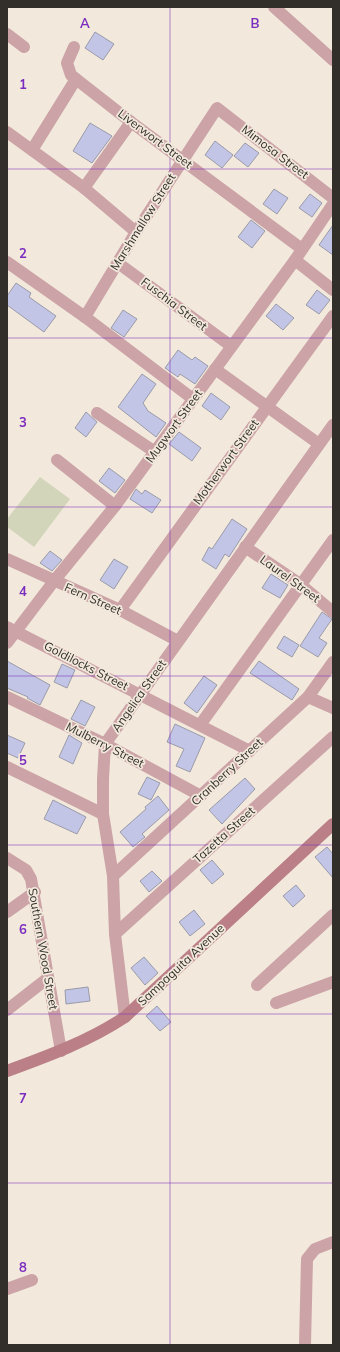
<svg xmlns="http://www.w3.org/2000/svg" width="340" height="1352" viewBox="0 0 340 1352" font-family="Mulish,sans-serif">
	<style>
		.green { fill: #d3d5bb }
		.building { fill: #c3c5e7; stroke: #9a9ba9 }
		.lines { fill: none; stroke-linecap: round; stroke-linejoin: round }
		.street { stroke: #cca3a7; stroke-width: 12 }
		.secondary { stroke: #bb8087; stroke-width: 12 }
		.grid { fill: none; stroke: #7b2cbf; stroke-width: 1; stroke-opacity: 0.55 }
		.labels { text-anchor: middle; stroke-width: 3.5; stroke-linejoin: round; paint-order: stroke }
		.street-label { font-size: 12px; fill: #322f2a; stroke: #f2e9dc }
		.grid-label { font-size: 13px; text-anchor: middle; font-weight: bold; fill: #7b2cbf; stroke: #f2e9dc; stroke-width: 3.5; stroke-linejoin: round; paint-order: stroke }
	</style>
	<rect width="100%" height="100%" fill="#f2e9dc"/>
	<path class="green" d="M40 477 70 499 34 547 7 527V519Z"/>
	<g class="building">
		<path d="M95 32 114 44 103 60 85 48Z"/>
		<path d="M90 123 112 136 92 163 73 151Z"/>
		<path d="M215 141 233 155 222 168 205 155Z"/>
		<path d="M245 143 259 153 248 167 234 156Z"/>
		<path d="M274 189 288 198 277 214 263 204Z"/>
		<path d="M310 194 322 203 312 217 299 208Z"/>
		<path d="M251 220 265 231 252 248 238 237Z"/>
		<path d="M333 225V255L319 245Z"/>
		<path d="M16 283 31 293 29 297 56 316 44 332 7 305V296Z"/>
		<path d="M317 290 330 300 319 314 306 305Z"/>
		<path d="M276 304 294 318 283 330 266 316Z"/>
		<path d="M123 310 137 319 124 337 111 328Z"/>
		<path d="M178 350 192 360 195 357 208 366 195 384 180 374 178 377 165 368Z"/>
		<path d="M142 374 156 384 143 403 148 411 166 423 156 437 118 407Z"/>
		<path d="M211 393 230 407 221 420 202 406Z"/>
		<path d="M86 412 97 422 86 437 75 428Z"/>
		<path d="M179 432 201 448 192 461 169 444Z"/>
		<path d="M109 468 125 480 115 493 99 481Z"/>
		<path d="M136 489 142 494 145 490 161 500 152 513 130 499Z"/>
		<path d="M232 519 247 529 229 557 225 554 216 569 202 560 209 547 212 549Z"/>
		<path d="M50 551 62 560 52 571 40 563Z"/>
		<path d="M114 559 128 567 114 589 100 580Z"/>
		<path d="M271 574 288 585 280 598 262 588Z"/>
		<path d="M322 612 332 619 319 638 327 643 318 657 300 646Z"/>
		<path d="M284 636 299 645 292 657 277 648Z"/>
		<path d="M7 661 50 685 40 705 27 698 28 697 7 688Z"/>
		<path d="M259 661 299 689 292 700 250 673Z"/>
		<path d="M62 664 75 670 67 688 54 682Z"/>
		<path d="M204 676 217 685 197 713 184 703Z"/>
		<path d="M81 700 95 707 85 726 71 719Z"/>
		<path d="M175 724 205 738 190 772 176 766 184 749 167 742Z"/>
		<path d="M7 735 25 743 18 758 7 753Z"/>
		<path d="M69 735 82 743 73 764 59 757Z"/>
		<path d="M147 777 160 783 151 800 138 794Z"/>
		<path d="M245 778 255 789 222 824 209 810Z"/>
		<path d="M158 796 169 810 142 834 145 837 133 847 120 832 146 809 145 807Z"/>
		<path d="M53 800 86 817 77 834 44 819Z"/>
		<path d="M327 847 333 854V878L315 857Z"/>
		<path d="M212 860 224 874 212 884 200 870Z"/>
		<path d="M152 871 162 881 149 892 140 881Z"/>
		<path d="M296 885 305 896 293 907 283 896Z"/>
		<path d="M194 910 205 924 190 936 179 922Z"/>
		<path d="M144 957 158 973 145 985 131 968Z"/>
		<path d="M88 987 90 1001 66 1004 65 990Z"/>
		<path d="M157 1006 171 1022 160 1031 146 1016Z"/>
	</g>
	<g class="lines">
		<g class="street">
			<path d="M274 7 333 60"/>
			<path d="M7 34 24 47"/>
			<path d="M74 47 67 63 71 75 76 79"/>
			<path d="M7 132 84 188 136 232"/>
			<path d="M32 150 76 79 131 122 302 249"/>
			<path d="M84 188 131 122"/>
			<path d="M295 260 333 290"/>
			<path d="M7 262 85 317 193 399"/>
			<path d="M118 263 231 346"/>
			<path d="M85 317 136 232 217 108 333 198"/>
			<path d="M215 369 319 444"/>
			<path d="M97 413 155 452"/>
			<path d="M57 460 115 506"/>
			<path d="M245 547 300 584 333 612"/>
			<path d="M7 559 120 610 178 641"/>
			<path d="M120 610 333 316"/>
			<path d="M7 627 250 751"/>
			<path d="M7 643 54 581 115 506 295 260 333 204"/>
			<path d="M7 697 105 744 201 796"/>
			<path d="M308 697 333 708"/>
			<path d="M200 725 333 540"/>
			<path d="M7 767 103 814"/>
			<path d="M7 858 26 870 31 879 61 1051"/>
			<path d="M113 876 308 697 333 662"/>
			<path d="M7 912 35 892"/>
			<path d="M115 934 333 737"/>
			<path d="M257 985 333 915"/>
			<path d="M276 1003 333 982"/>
			<path d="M7 1010 48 978"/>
			<path d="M125 1017 115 934 113 876 103 814V779L105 744 333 425"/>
			<path d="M7 1289 32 1280"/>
			<path d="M305 1345 307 1259 315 1249 333 1242"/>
		</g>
		<path class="secondary" d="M7 1071C48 1056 89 1041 125 1017L333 824"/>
	</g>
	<path class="grid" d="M170 7V1345M7 169H333M7 338H333M7 507H333M7 676H333M7 845H333M7 1014H333M7 1183H333"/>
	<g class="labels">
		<g class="street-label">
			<text transform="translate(155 139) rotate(37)" y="4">Liverwort Street</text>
			<text transform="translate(275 152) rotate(37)" y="4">Mimosa Street</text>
			<text transform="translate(143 222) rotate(-58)" y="4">Marshmallow Street</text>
			<text transform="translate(174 304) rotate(37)" y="4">Fuschia Street</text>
			<text transform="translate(174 426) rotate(-54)" y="4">Mugwort Street</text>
			<text transform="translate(226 462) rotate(-54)" y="4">Motherwort Street</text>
			<text transform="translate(290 579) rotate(36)" y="4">Laurel Street</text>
			<text transform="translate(93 599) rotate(24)" y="4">Fern Street</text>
			<text transform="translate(86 666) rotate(27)" y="4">Goldilocks Street</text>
			<text transform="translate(139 696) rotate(-55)" y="4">Angelica Street</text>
			<text transform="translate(105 745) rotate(27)" y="4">Mulberry Street</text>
			<text transform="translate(227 772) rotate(-43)" y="4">Cranberry Street</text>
			<text transform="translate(224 835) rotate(-42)" y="4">Tazetta Street</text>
			<text transform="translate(43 949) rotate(80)" y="4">Southern Wood Street</text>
			<text transform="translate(181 965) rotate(-43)" y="4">Sampaguita Avenue</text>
		</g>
	</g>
	<g class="grid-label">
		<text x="85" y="28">A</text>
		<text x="255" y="28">B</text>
		<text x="23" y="89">1</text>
		<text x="23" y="258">2</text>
		<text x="23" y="427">3</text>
		<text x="23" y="596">4</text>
		<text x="23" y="765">5</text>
		<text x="23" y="934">6</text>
		<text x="23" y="1103">7</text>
		<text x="23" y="1272">8</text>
	</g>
	<rect width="340" height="1352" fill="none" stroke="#322f2a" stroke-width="16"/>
</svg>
